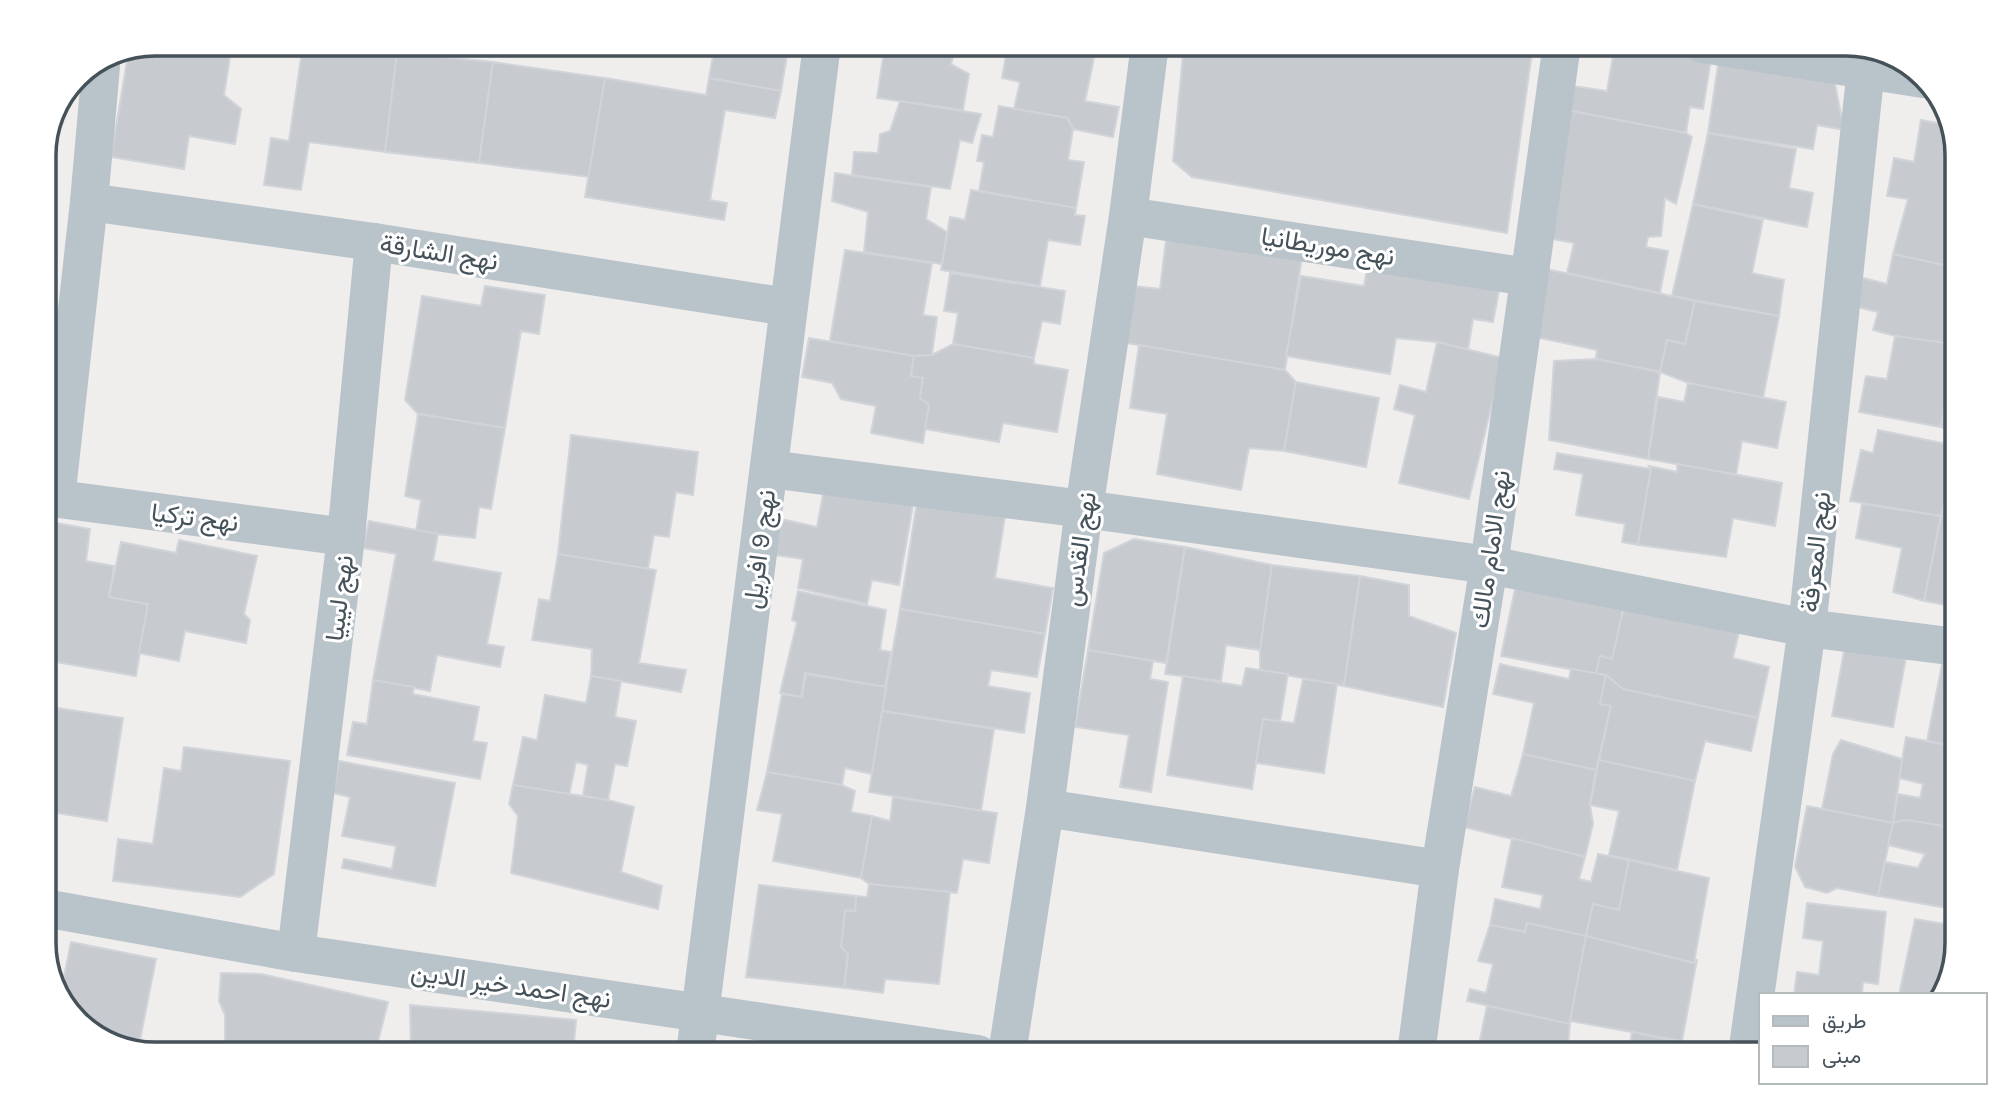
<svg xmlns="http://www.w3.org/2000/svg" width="2001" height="1098" viewBox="0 0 2001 1098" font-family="Karla,Vazirmatn,sans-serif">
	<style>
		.building { fill: #c7cbd0; stroke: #d1d4d9; stroke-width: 2 }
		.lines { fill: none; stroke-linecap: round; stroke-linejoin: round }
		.street { stroke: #b9c3ca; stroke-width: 38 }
		.labels { text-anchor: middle; stroke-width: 6; stroke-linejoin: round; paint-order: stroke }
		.street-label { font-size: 26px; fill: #46525a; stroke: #fff }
		.rim { fill: none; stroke: #46525a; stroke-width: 3.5 }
	</style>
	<rect width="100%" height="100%" fill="#f0eded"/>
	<g class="building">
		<path d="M155 44H232L224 95 241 109 235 144 189 136 184 169 111 157 128 55Z"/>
		<path d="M303 44H329L397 53 385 152 309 142 301 190 264 185 271 138 289 141Z"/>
		<path d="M715 44H789L781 91 709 78Z"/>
		<path d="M885 44H957L951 64 969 74 963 110 877 98Z"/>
		<path d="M1008 44H1047L1095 53 1085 101 1119 107 1113 137 1073 129 1067 118 1014 109 1020 82 1002 78Z"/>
		<path d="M1184 44H1492L1532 52 1507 233 1192 177 1173 161Z"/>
		<path d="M1615 44H1659L1712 52 1703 109 1690 107 1686 133 1566 110 1573 86 1607 91Z"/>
		<path d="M397 53 493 62 479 163 385 152Z"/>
		<path d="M1719 58 1834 79 1844 130 1817 125 1813 149 1708 133Z"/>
		<path d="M493 62 605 78 589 177 479 163Z"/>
		<path d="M605 78 706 95 709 78 781 91 775 118 725 110 710 200 727 203 724 220 585 197Z"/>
		<path d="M900 101 981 114 972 143 960 140 950 189 852 175 854 152 878 153 880 134 890 131Z"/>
		<path d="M999 106 1067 118 1073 129 1068 160 1084 162 1076 208 979 191 984 162 977 161 982 135 993 137Z"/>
		<path d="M1566 110 1686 133 1692 137 1676 204 1665 198 1661 236 1648 237 1646 247 1668 251 1660 293 1567 273 1574 243 1542 237Z"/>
		<path d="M1921 120 1947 125 1945 143 1956 145 1957 148V268L1893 254 1908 199 1887 196 1894 158 1914 162Z"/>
		<path d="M1708 133 1796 149 1789 188 1813 193 1807 227 1693 204Z"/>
		<path d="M835 173 931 187 926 219 947 232 942 264 864 252 868 212 832 201Z"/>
		<path d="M971 190 1076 208 1075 215 1085 216 1080 245 1048 240 1040 286 941 270 950 217 965 220Z"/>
		<path d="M1693 204 1763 220 1752 273 1784 280 1779 316 1672 296Z"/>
		<path d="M1166 240 1302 256 1285 370 1126 343 1134 286 1160 289Z"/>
		<path d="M845 250 932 263 923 315 937 317 932 355 914 356 830 341Z"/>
		<path d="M1893 254 1957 268V345L1895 336 1873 330 1878 312 1853 306 1859 277 1887 284Z"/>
		<path d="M1369 258 1501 280 1493 322 1473 319 1468 350 1437 342 1396 338 1390 374 1286 356 1301 276 1364 286Z"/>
		<path d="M1546 269 1695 301 1685 344 1667 340 1660 372 1596 359 1597 350 1531 336Z"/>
		<path d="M950 273 1065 291 1060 324 1042 321 1034 358 953 344 958 313 944 311Z"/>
		<path d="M485 286 545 295 539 334 521 331 505 428 418 414 405 400 422 296 481 306Z"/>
		<path d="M1695 301 1779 316 1763 398 1688 383 1660 372 1667 340 1685 344Z"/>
		<path d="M1895 336 1954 344 1941 427 1859 412 1866 376 1887 379Z"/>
		<path d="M809 338 914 356 911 376 923 378 920 398 929 405 923 443 871 433 876 406 841 399 832 383 802 377Z"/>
		<path d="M1437 342 1503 358 1469 499 1399 483 1415 415 1394 409 1400 385 1426 392Z"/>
		<path d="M953 344 1034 358V364L1068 370 1057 432 1003 423 999 442 925 429 929 405 920 398 923 378 911 376 914 356 932 355Z"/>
		<path d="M1954 344 1957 345V433L1941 427Z"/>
		<path d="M1139 345 1285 370 1296 382 1284 451 1249 448 1241 490 1157 474 1167 414 1130 408Z"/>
		<path d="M1596 359 1660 372 1648 459 1549 440 1554 361Z"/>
		<path d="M1296 382 1379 398 1366 467 1284 451Z"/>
		<path d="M1688 383 1786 402 1777 448 1742 441 1736 475 1648 459 1658 397 1684 402Z"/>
		<path d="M418 414 505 428 491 509 479 507 475 538 416 532 421 500 405 496Z"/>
		<path d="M1878 430 1957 446 1941 516 1850 501 1861 450 1873 453Z"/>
		<path d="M571 435 698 452 693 495 676 492 669 537 654 535 648 569 558 554Z"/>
		<path d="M1957 452V519L1941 516Z"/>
		<path d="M1557 453 1651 469 1638 545 1622 542 1625 524 1576 515 1583 474 1554 469Z"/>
		<path d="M1677 464 1782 483 1775 526 1733 518 1726 557 1638 545 1651 469 1649 466 1677 472Z"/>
		<path d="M825 483 914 499 899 585 872 580 867 604 798 588 803 559 775 555 781 519 817 527Z"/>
		<path d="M917 502 1005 517 995 578 1053 588 1045 634 900 609Z"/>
		<path d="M1862 504 1941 516 1924 601 1893 592 1902 548 1856 538Z"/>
		<path d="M1941 516 1957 519V607L1924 601Z"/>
		<path d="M369 521 438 534 433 561 501 573 487 644 504 647 500 667 437 655 430 691 373 680 396 554 363 548Z"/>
		<path d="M51 522 90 529 86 561 114 566 109 597 148 604 136 676 44 660V565Z"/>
		<path d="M1134 539 1185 547 1166 663 1088 650 1104 553Z"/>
		<path d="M179 540 257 556 244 614 250 620 246 643 185 631 179 661 139 653 148 604 109 597 121 542 176 553Z"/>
		<path d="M1185 547 1272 565 1260 650 1226 645 1221 681 1165 674Z"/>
		<path d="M558 554 656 570 639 663 686 670 681 692 591 676 592 649 532 640 539 599 550 601Z"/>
		<path d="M1272 565 1360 576 1344 686 1260 670V650Z"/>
		<path d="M1360 576 1409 585V616L1456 633 1443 707 1344 686Z"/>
		<path d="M1516 584 1625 602 1612 659 1600 656 1596 674 1501 656Z"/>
		<path d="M798 591 886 610 880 650 891 652 885 687 805 673 801 697 780 693 797 622 792 620Z"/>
		<path d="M1625 602 1740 627 1733 658 1769 667 1758 718 1623 689 1606 675 1596 674 1600 656 1612 659Z"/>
		<path d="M900 609 1045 634 1037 677 991 670 988 686 1030 693 1024 733 882 711Z"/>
		<path d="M1846 641 1908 647 1893 727 1832 716Z"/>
		<path d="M1088 650 1153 661 1150 679 1168 682 1151 792 1120 787 1129 735 1075 727Z"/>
		<path d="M1944 654 1957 657V747L1927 741Z"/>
		<path d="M1500 664 1569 679 1571 669 1606 675 1600 704 1611 706 1596 770 1523 754 1534 703 1493 694Z"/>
		<path d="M1246 668 1288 674 1280 722 1263 719 1252 789 1167 775 1183 676 1242 686Z"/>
		<path d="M806 674 886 687 872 774 845 768 842 785 767 772 782 694 802 697Z"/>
		<path d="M1606 675 1623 689 1758 718 1751 751 1705 741 1695 781 1599 760 1611 706 1600 704Z"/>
		<path d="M591 676 621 681 615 717 636 721 627 766 615 764 608 800 583 796 588 765 576 762 569 795 513 785 523 737 537 740 545 695 586 703Z"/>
		<path d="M1303 679 1337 684 1324 773 1256 763 1263 719 1294 723Z"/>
		<path d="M373 680 414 687 413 694 479 707 473 741 487 743 480 779 347 755 353 722 367 724Z"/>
		<path d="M44 706 123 718 107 821 44 811Z"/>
		<path d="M882 711 994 729 981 811 869 792Z"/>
		<path d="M1906 737 1957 747V815L1955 828 1906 820 1893 823 1898 794 1920 798 1923 784 1899 778Z"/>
		<path d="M1841 740 1902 759 1893 823 1822 809 1833 754Z"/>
		<path d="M184 747 290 761 274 874 240 897 113 881 118 839 153 844 164 768 181 771Z"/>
		<path d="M1523 754 1596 770 1590 805 1593 824 1585 857 1464 827 1475 787 1511 796Z"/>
		<path d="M1599 760 1695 781 1677 870 1609 855 1619 811 1590 805Z"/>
		<path d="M339 761 455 783 435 886 342 868 344 859 392 869 396 846 342 836 350 797 333 793Z"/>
		<path d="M767 772 842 785 855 791 851 812 872 816 861 878 773 861 782 814 757 810Z"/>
		<path d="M513 785 608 800 634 807 621 872 662 886 658 909 511 873 518 816 509 804Z"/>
		<path d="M893 797 997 813 989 863 963 859 957 893 869 884 861 878 872 816 890 821Z"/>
		<path d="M1807 806 1893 823 1878 896 1837 888 1827 893 1805 887 1795 866Z"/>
		<path d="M1906 820 1957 828V881L1953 909 1878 896 1885 862 1918 868 1925 854 1888 845 1893 823Z"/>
		<path d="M1512 838 1585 857 1579 879 1591 882 1598 854 1629 860 1619 910 1593 904 1586 936 1527 923 1525 932 1490 925 1495 899 1540 909 1543 895 1502 887Z"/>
		<path d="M1629 860 1709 878 1694 963 1586 936 1593 904 1619 910Z"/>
		<path d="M869 884 950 892 939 984 885 979 883 993 844 988 848 954 841 947 845 910 855 911 856 896 867 897Z"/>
		<path d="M759 885 856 896 855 911 845 910 841 947 848 954 844 988 746 977Z"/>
		<path d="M1807 903 1886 912 1878 984 1863 982 1862 995H1794L1797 972 1819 975 1823 941 1803 938Z"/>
		<path d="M1915 919 1957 926V943L1944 995H1899Z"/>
		<path d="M1527 923 1586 936 1570 1024 1467 1001 1470 989 1486 993 1493 964 1478 961 1490 925 1525 932Z"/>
		<path d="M1586 936 1694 963 1697 959 1682 1041 1570 1021Z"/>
		<path d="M71 942 156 959 138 1050 105 1043 62 1005 54 980 63 982Z"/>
		<path d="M221 973 261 974 388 1002 375 1054H225V1015L219 1001Z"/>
		<path d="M410 1005 576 1020 573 1054H411Z"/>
		<path d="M1487 1006 1570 1024 1567 1054H1477Z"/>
		<path d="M1632 1032 1709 1048 1708 1054H1600L1602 1045 1629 1050Z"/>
	</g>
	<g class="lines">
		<g class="street">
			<path d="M1703 44 1923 79"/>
			<path d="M89 202 374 242 787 307"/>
			<path d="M1128 216 1528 277"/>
			<path d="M769 469 1084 509 1489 565 1807 628 1957 647"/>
			<path d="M44 497 346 537"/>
			<path d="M56 499 89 202 101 66"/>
			<path d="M1045 808 1440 869"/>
			<path d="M44 908 296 953 978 1054"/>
			<path d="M296 953 346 537 374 242"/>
			<path d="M695 1054 822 44"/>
			<path d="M1007 1054 1045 808 1084 509 1128 216 1150 44"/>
			<path d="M1416 1054 1440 869 1489 565 1562 44"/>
			<path d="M1747 1054 1807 628 1868 49"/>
		</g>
	</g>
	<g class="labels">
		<g class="street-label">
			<text transform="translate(1328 246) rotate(9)" y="9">نهج موريطانيا</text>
			<text transform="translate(439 252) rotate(9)" y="9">نهج الشارقة</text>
			<text transform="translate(195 517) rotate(7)" y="9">نهج تركيا</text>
			<text transform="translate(759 549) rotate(-83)" y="9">نهج 9 افريل</text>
			<text transform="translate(1079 549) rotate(-82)" y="9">نهج القدس</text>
			<text transform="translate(1490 549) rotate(-82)" y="9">نهج الامام مالك</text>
			<text transform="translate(1815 552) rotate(-84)" y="9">نهج المعرفة</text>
			<text transform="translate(339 598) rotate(-83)" y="9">نهج ليبيا</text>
			<text transform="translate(511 985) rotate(8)" y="9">نهج احمد خير الدين</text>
		</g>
	</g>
	<path d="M0 0H2001V1098H0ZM155 56H1846A99 99 0 0 1 1945 155V943A99 99 0 0 1 1846 1042H155A99 99 0 0 1 56 943V155A99 99 0 0 1 155 56Z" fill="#fff" fill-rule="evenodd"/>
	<path class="rim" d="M155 56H1846A99 99 0 0 1 1945 155V943A99 99 0 0 1 1846 1042H155A99 99 0 0 1 56 943V155A99 99 0 0 1 155 56Z"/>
	<rect x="1759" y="993" width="228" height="91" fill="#ffffff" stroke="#b5babd" stroke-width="2"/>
	<rect x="1773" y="1016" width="35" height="10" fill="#b9c3ca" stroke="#b5babd" stroke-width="2"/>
	<text x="1822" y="1028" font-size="21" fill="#46525a">طريق</text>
	<rect x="1773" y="1046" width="35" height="21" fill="#c7cbd0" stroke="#b5babd" stroke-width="2"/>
	<text x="1822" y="1063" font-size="21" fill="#46525a">مبنى</text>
</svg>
